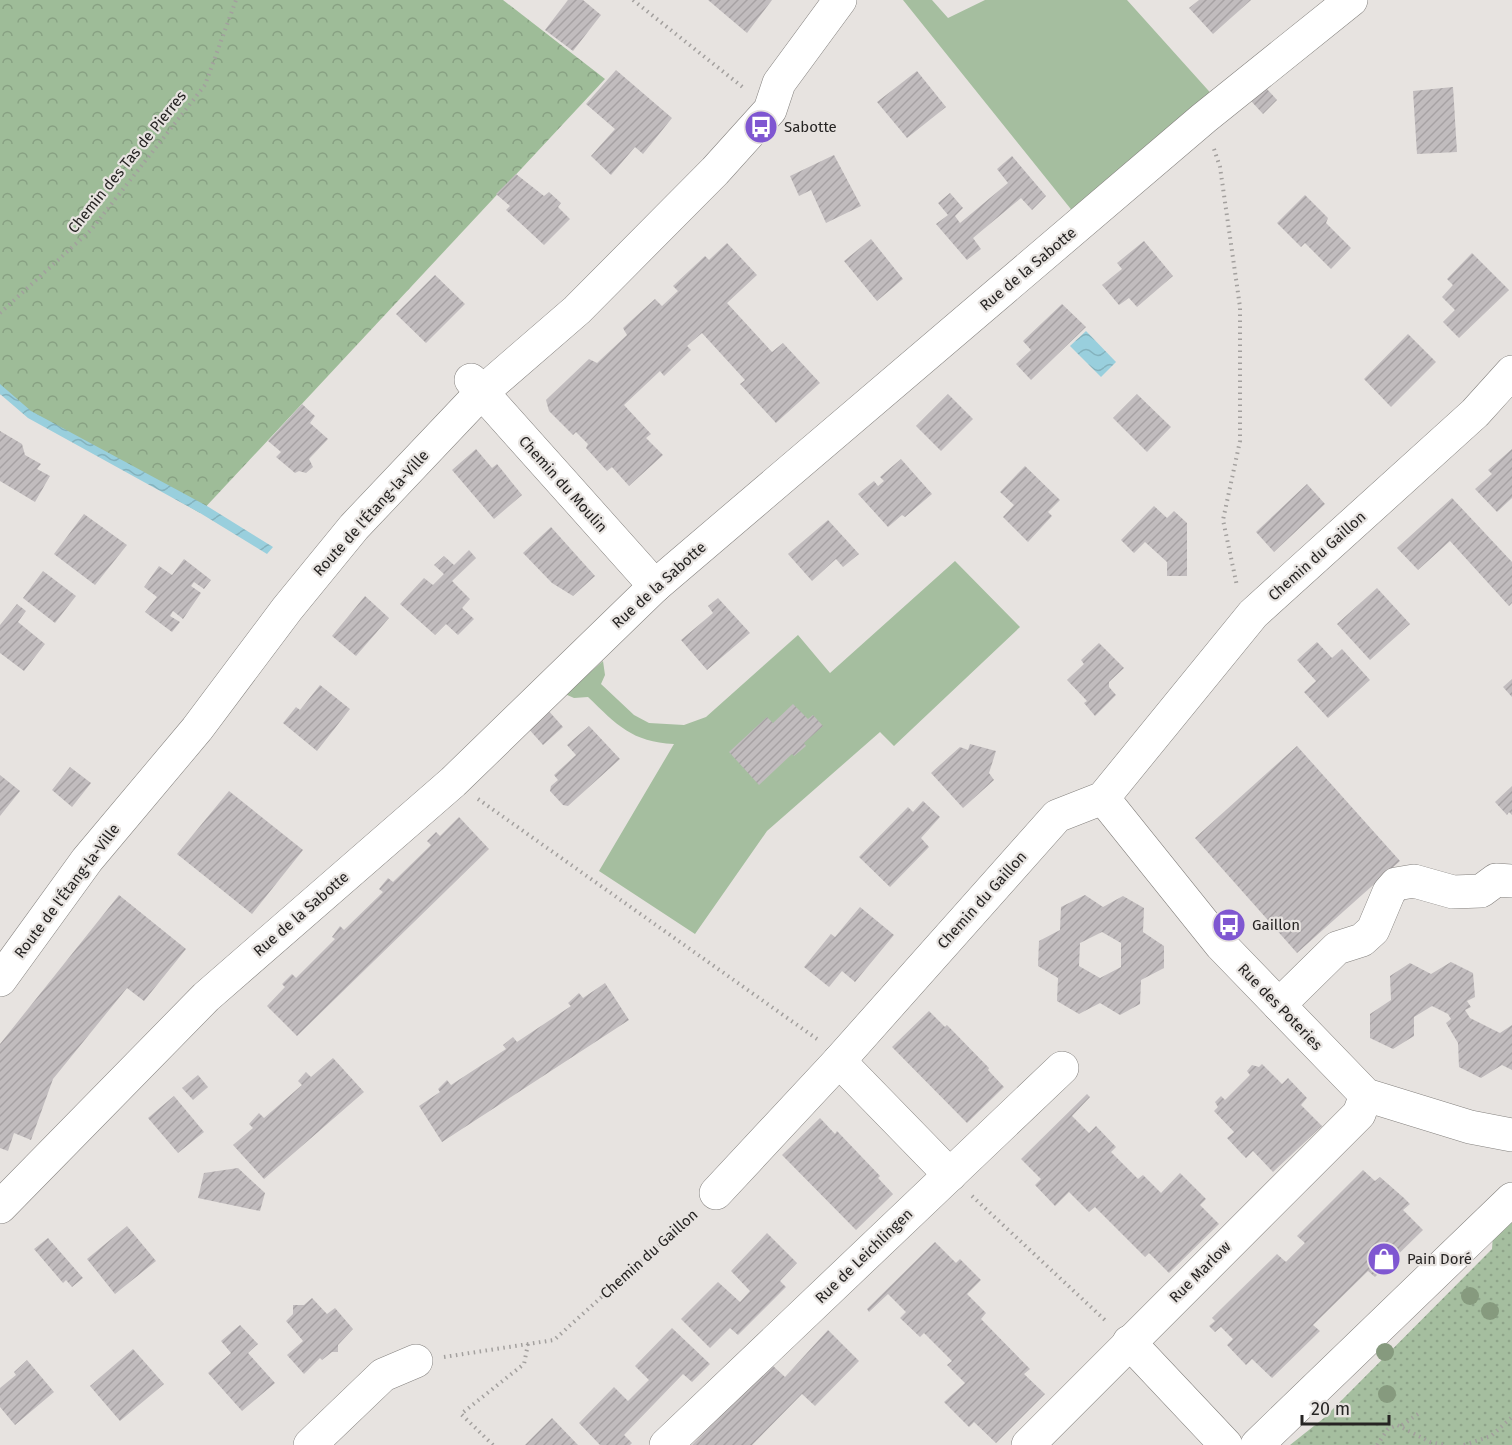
<svg xmlns="http://www.w3.org/2000/svg" width="1512" height="1445" viewBox="0 0 1512 1445" font-family="'Fira Sans',sans-serif">
	<style>
		.grass { fill: url(#grass-dots) }
		.forest { fill: url(#forest-crowns) }
		.garden { fill: #a5be9f }
		.water { fill: url(#water-waves) }
		.building { fill: url(#building-hatch); fill-rule: evenodd }
		.lines { fill: none; stroke-linecap: round; stroke-linejoin: round }
		.minor-casing { stroke: #84817e; stroke-width: 34 }
		.path { stroke: #a3a09e; stroke-width: 4; stroke-dasharray: 1.5 4.5; stroke-linecap: butt }
		.minor { stroke: #fff; stroke-width: 33 }
		.tree { fill: #869a7e }
		.labels { text-anchor: middle; stroke-width: 4.5; stroke-linejoin: round; paint-order: stroke }
		.poi-label { font-size: 15px; fill: #262423; stroke: #e7e3e0; text-anchor: start }
		.street-label { font-size: 15px; fill: #262423; stroke: #e7e3e0 }
	</style>
	<defs>
		<pattern id="grass-dots" width="8" height="8" patternUnits="userSpaceOnUse" patternTransform="scale(1.5)"><rect width="8" height="8" fill="#a5be9f"/><path d="M2 2h.1M6 6h.1" fill="none" stroke="#8ea389" stroke-width="1.8" stroke-linecap="round"/></pattern>
		<pattern id="forest-crowns" width="20" height="18" patternUnits="userSpaceOnUse" patternTransform="scale(1.5)"><rect width="20" height="18" fill="#9ebc98"/><path d="M2 6a3 3 0 1 1 6 0M12 15a3 3 0 1 1 6 0" fill="none" stroke="#88a183"/></pattern>
		<pattern id="water-waves" width="16" height="10" patternUnits="userSpaceOnUse" patternTransform="scale(1.5)"><rect width="16" height="10" fill="#99cfdd"/><path d="M0 5q4-4 8 0t8 0" fill="none" stroke="#84b2bd"/></pattern>
		<pattern id="building-hatch" width="6" height="6" patternUnits="userSpaceOnUse" patternTransform="scale(1.5)"><rect width="6" height="6" fill="#c1bcbe"/><path d="M-1 1l2-2M0 6l6-6M5 7l2-2" fill="none" stroke="#a6a1a3"/></pattern>
	</defs>
	<rect width="100%" height="100%" fill="#e7e3e0"/>
	<path class="grass" d="M1512 1215V1445H1290L1324 1418 1492 1249 1493 1234Z"/>
	<path class="forest" d="M0 0H503L605 79 200 513 0 394Z"/>
	<g class="garden">
		<path d="M903 0H932L948 18 985 0H1127L1216 99 1074 213Z"/>
		<path d="M955 561 1020 627 894 746 880 732 767 831 695 934 599 871 674 744C632 742 617 725 588 697L574 698 565 694 603 661 605 675 601 684 634 715 649 723 684 725 706 717 798 635 830 673Z"/>
	</g>
	<g class="water">
		<path d="M1086 331 1116 362 1101 377 1070 346Z"/>
		<path d="M0 384 31 411 207 506 273 547 267 554 200 513 28 418 0 394Z"/>
	</g>
	<g class="building">
		<path d="M568 0H583L601 15 573 51 545 30Z"/>
		<path d="M708 0H772L747 33Z"/>
		<path d="M1199 0H1251L1213 34 1189 8Z"/>
		<path d="M616 70 672 118 643 154 635 147 611 175 591 156 615 129 586 104Z"/>
		<path d="M917 71 946 107 907 138 877 102Z"/>
		<path d="M1453 87 1457 152 1417 154 1413 91Z"/>
		<path d="M1266 88 1277 100 1263 114 1251 101Z"/>
		<path d="M834 155 861 206 826 223 811 190 799 196 790 176Z"/>
		<path d="M1012 156 1046 196 1032 210 1021 198 973 238 981 249 967 260 936 224 948 215 938 203 950 193 963 208 955 216 960 223 1008 183 997 169Z"/>
		<path d="M516 174 544 196 549 192 561 203 558 207 570 219 544 245 506 210 510 206 496 194Z"/>
		<path d="M1305 195 1328 218 1326 223 1351 248 1331 269 1305 243 1301 247 1277 223Z"/>
		<path d="M871 239 903 279 877 301 844 261Z"/>
		<path d="M1144 241 1173 276 1137 307 1129 298 1119 305 1102 285 1122 269 1117 263Z"/>
		<path d="M727 243 757 275 727 303 772 352 783 343 820 383 776 423 740 384 745 380 702 333 687 346 691 350 664 376 660 371 624 405 651 434 646 438 663 455 629 486 612 467 607 471 586 448 588 444 576 432 573 435 549 411 546 400 589 359 597 363 627 335 623 328 655 299 662 306 678 291 673 286 705 256 709 260Z"/>
		<path d="M1472 253 1509 290 1459 338 1443 322 1455 310 1442 297 1453 285 1447 279Z"/>
		<path d="M435 275 465 304 426 343 396 314Z"/>
		<path d="M1062 304 1086 327 1031 380 1016 364 1031 350 1023 341Z"/>
		<path d="M1408 334 1436 362 1391 407 1364 379Z"/>
		<path d="M948 394 973 419 941 451 916 426Z"/>
		<path d="M1137 394 1171 427 1147 452 1113 418Z"/>
		<path d="M302 404 315 416 310 423 328 439 309 459 313 467 306 473 299 471 295 473 276 457 281 452 268 441Z"/>
		<path d="M0 431 22 444 25 455 41 464 37 469 50 476 35 502 0 481Z"/>
		<path d="M476 449 492 468 497 464 522 495 494 519 452 470Z"/>
		<path d="M1512 449V498L1497 512 1475 489 1492 474 1488 470Z"/>
		<path d="M901 459 932 494 905 517 902 515 888 527 858 494 874 481 878 486 884 481 880 477Z"/>
		<path d="M1025 466 1060 500 1048 512 1052 516 1028 542 1003 517 1014 505 1000 492Z"/>
		<path d="M1307 484 1325 504 1274 552 1256 532Z"/>
		<path d="M1452 498 1512 562V603L1509 606 1450 541 1418 570 1397 548Z"/>
		<path d="M1154 506 1167 518 1174 511 1187 523V576H1167V562L1145 542 1134 553 1121 540Z"/>
		<path d="M84 514 127 545 95 585 54 554Z"/>
		<path d="M828 520 859 554 843 567 836 559 812 581 788 554Z"/>
		<path d="M551 527 595 576 573 596 552 583 523 553Z"/>
		<path d="M469 550 476 558 452 581 470 599 462 608 474 619 458 635 446 624 435 635 400 604 424 578 433 585 444 574 434 565 444 556 454 565Z"/>
		<path d="M184 559 211 580 204 589 194 582 191 586 201 593 183 619 173 611 170 616 180 622 172 632 145 612 157 597 144 587 159 566 172 575Z"/>
		<path d="M43 571 76 596 55 623 23 598Z"/>
		<path d="M1377 588 1410 624 1370 660 1337 624Z"/>
		<path d="M365 596 389 618 356 656 332 636Z"/>
		<path d="M718 598 750 633 707 670 681 640 713 613 708 606Z"/>
		<path d="M17 604 26 611 18 622 45 644 24 671 0 653V625Z"/>
		<path d="M1317 642 1332 658 1342 649 1370 680 1328 718 1304 692 1316 681 1297 660Z"/>
		<path d="M1099 643 1124 668 1109 682V687L1116 695 1095 716 1084 703 1087 701 1067 680 1084 664 1081 660Z"/>
		<path d="M1512 679V697L1503 687Z"/>
		<path d="M320 685 350 709 317 751 283 723 296 707 300 710Z"/>
		<path d="M793 704 808 719 813 715 823 726 804 743 806 746 794 756 792 754 759 785 729 752 767 717 773 723Z"/>
		<path d="M547 709 563 727 543 745 527 727Z"/>
		<path d="M589 726 620 759 568 806 563 805 550 791 551 786 558 780 554 775 576 755 567 745Z"/>
		<path d="M970 744 996 751 989 773 994 780 963 808 931 773 960 747 968 750Z"/>
		<path d="M1297 746 1400 861 1297 953 1195 838Z"/>
		<path d="M70 767 91 783 72 807 52 790Z"/>
		<path d="M0 775 20 791 0 816Z"/>
		<path d="M1512 786V815L1509 812 1507 815 1495 802Z"/>
		<path d="M229 791 303 850 252 914 177 854Z"/>
		<path d="M923 801 940 817 921 838 929 847 890 887 859 857 908 807 913 812Z"/>
		<path d="M459 817 489 849 297 1036 267 1006 285 987 282 984 292 974 296 978 335 939 332 937 340 926 344 930 383 892 379 889 388 878 393 882 431 845 427 841 436 832 440 836Z"/>
		<path d="M119 895 186 949 144 1001 127 988 53 1079 31 1140 14 1133 8 1151 0 1148V1044Z"/>
		<path d="M1085 895 1103 907 1123 896 1144 908 1143 932 1164 946V968L1141 980 1140 1004 1120 1015 1100 1003 1079 1014 1057 1001 1058 978 1038 966 1039 941 1060 930 1061 907ZM1102 932 1121 943V967L1100 978 1079 966 1080 943Z"/>
		<path d="M860 907 894 935 855 982 842 971 829 987 804 967 831 934 835 937Z"/>
		<path d="M1451 962 1473 973 1475 997 1467 1001 1471 1007 1465 1010 1470 1018 1500 1033 1512 1025V1070L1502 1065 1481 1078 1459 1067 1458 1043 1446 1023 1451 1019 1448 1014 1432 1006 1414 1017V1036L1393 1049 1370 1038V1014L1391 1000 1390 976 1410 963 1431 974Z"/>
		<path d="M605 983 629 1020 442 1142 419 1106 440 1092 438 1089 447 1080 451 1085 506 1049 503 1045 513 1037 517 1042 571 1006 568 1003 579 993 583 998Z"/>
		<path d="M929 1011 945 1027 947 1025 989 1068 988 1070 1004 1087 967 1123 892 1047Z"/>
		<path d="M333 1058 364 1092 264 1179 233 1145 253 1128 249 1124 259 1113 264 1118 302 1085 298 1081 306 1072 311 1077Z"/>
		<path d="M1262 1064 1282 1084 1288 1078 1307 1098 1301 1105 1322 1126 1273 1172 1253 1151 1246 1158 1240 1152 1227 1138 1234 1132 1214 1111 1218 1107 1215 1102 1221 1096 1225 1100 1250 1075 1247 1071 1252 1065 1259 1067Z"/>
		<path d="M198 1075 208 1087 193 1100 182 1088Z"/>
		<path d="M1087 1094 1090 1097 1072 1116 1089 1133 1096 1126 1116 1147 1111 1152 1138 1179 1143 1175 1161 1193 1180 1173 1206 1199 1200 1205 1219 1224 1169 1273 1149 1253 1145 1257 1095 1207 1089 1212 1069 1192 1055 1206 1035 1185 1041 1179 1021 1159Z"/>
		<path d="M174 1096 204 1132 178 1153 148 1118Z"/>
		<path d="M820 1118 835 1134 837 1131 880 1176 878 1178 893 1194 856 1230 782 1155Z"/>
		<path d="M238 1168 265 1193 260 1211 198 1198 204 1173Z"/>
		<path d="M1363 1170 1375 1181 1380 1177 1404 1198 1410 1204 1403 1210 1423 1230 1375 1277 1368 1271 1313 1325 1320 1331 1272 1378 1252 1359 1246 1365 1227 1345 1233 1339 1221 1327 1215 1332 1209 1326 1215 1321 1212 1318 1277 1254 1286 1262 1305 1243 1297 1236Z"/>
		<path d="M127 1226 156 1261 115 1294 87 1259Z"/>
		<path d="M767 1233 797 1263 780 1281 786 1287 738 1335 730 1328 710 1348 681 1319 718 1282 740 1302 750 1291 731 1271Z"/>
		<path d="M48 1238 83 1278 72 1287 66 1280 63 1283 34 1249Z"/>
		<path d="M935 1242 956 1263 960 1259 981 1280 967 1294 986 1313 981 1319 1030 1369 1024 1374 1045 1394 996 1443 974 1422 969 1427 944 1402 965 1383 947 1365 952 1361 924 1333 920 1337 900 1318 906 1312 888 1294 869 1312 867 1309Z"/>
		<path d="M312 1298 327 1314 335 1308 353 1329 338 1345V1352H332L322 1360 320 1358 304 1374 287 1355 303 1341 286 1321 293 1314V1305H304Z"/>
		<path d="M240 1325 258 1344 248 1353 275 1383 242 1411 208 1373 231 1353 221 1341Z"/>
		<path d="M672 1328 710 1364 692 1382 683 1374 624 1435 632 1443 630 1445H600L579 1423 614 1387 628 1401 649 1380 635 1366Z"/>
		<path d="M828 1330 859 1361 815 1406 802 1394 752 1445H692L771 1364 785 1377Z"/>
		<path d="M133 1349 164 1384 120 1421 90 1386Z"/>
		<path d="M27 1360 54 1392 15 1425 0 1407V1388L16 1375 14 1372Z"/>
		<path d="M552 1418 578 1445H525Z"/>
	</g>
	<g class="lines">
		<defs>
			<g id="minor">
				<path d="M471 380 655 586"/>
				<path d="M1103 798 1221 945 1366 1095 1470 1127 1512 1135"/>
				<path d="M0 980 87 860 197 729 287 609 354 527 481 393 577 310 715 171 770 110 779 83 840 0"/>
				<path d="M1279 1005 1337 948 1362 940 1373 930 1389 892 1396 884 1414 881 1453 892 1481 891 1496 880 1512 881"/>
				<path d="M839 1061 950 1175"/>
				<path d="M716 1193 839 1061 1057 816 1103 798 1253 614 1475 413 1512 372"/>
				<path d="M0 1207 206 997 453 782 655 586 1204 118 1351 0"/>
				<path d="M1129 1342 1226 1445"/>
				<path d="M310 1445 383 1375 416 1361"/>
				<path d="M666 1445 1062 1068"/>
				<path d="M1028 1445 1359 1114 1366 1095"/>
				<path d="M1257 1445 1512 1199"/>
			</g>
		</defs>
		<use href="#minor" class="minor-casing"/>
		<g class="path">
			<path d="M633 0 745 89"/>
			<path d="M1214 149 1220 167 1240 307V441L1223 520 1237 586"/>
			<path d="M0 313 91 230 205 85 236 0"/>
			<path d="M478 799 817 1039"/>
			<path d="M972 1196 1107 1322"/>
			<path d="M444 1357 554 1340 693 1214"/>
			<path d="M1402 1425 1418 1414"/>
			<path d="M493 1445 461 1414 524 1364 528 1344"/>
			<path d="M1377 1445 1388 1429 1397 1425 1430 1442 1445 1445"/>
			<path d="M1464 1445 1491 1436 1512 1417"/>
		</g>
		<use href="#minor" class="minor"/>
	</g>
	<g class="tree">
		<circle cx="1470" cy="1296" r="9"/>
		<circle cx="1490" cy="1311" r="9"/>
		<circle cx="1385" cy="1352" r="9"/>
		<circle cx="1387" cy="1394" r="9"/>
	</g>
	<defs>
		<symbol id="bus-disc" viewBox="-11 -11 22 22"><circle r="9.5" fill="#7f57d1" stroke="#e7e3e0"/><path d="M-5-6H5V4H4V6H2V4H-2V6H-4V4H-5ZM-3.5-4V0h7V-4ZM-3.5 1.2v1.5H-2V1.2ZM2 1.2v1.5H3.5V1.2Z" fill="#fff"/></symbol>
		<symbol id="shop-disc" viewBox="-11 -11 22 22"><circle r="9.5" fill="#7f57d1" stroke="#e7e3e0"/><path d="M-5-2.5h2.3a2.7 3.5 0 0 1 5.4 0H5L5.5 6h-11ZM-1.5-2.5h3a1.5 2.3 0 0 0-3 0Z" fill="#fff"/></symbol>
	</defs>
	<g fill-rule="evenodd">
		<use href="#bus-disc" x="742" y="108" width="38" height="38"/>
		<use href="#bus-disc" x="1210" y="906" width="38" height="38"/>
		<use href="#shop-disc" x="1365" y="1240" width="38" height="38"/>
	</g>
	<g class="labels">
		<g class="poi-label">
			<text x="784" y="132">Sabotte</text>
			<text x="1252" y="930">Gaillon</text>
			<text x="1407" y="1264">Pain Doré</text>
		</g>
		<g class="street-label">
			<text transform="translate(127 162) rotate(-51)" y="5">Chemin des Tas de Pierres</text>
			<text transform="translate(1028 269) rotate(-40)" y="5">Rue de la Sabotte</text>
			<text transform="translate(563 484) rotate(48)" y="5">Chemin du Moulin</text>
			<text transform="translate(371 513) rotate(-48)" y="5">Route de l'Étang-la-Ville</text>
			<text transform="translate(1317 556) rotate(-42)" y="5">Chemin du Gaillon</text>
			<text transform="translate(659 585) rotate(-42)" y="5">Rue de la Sabotte</text>
			<text transform="translate(67 891) rotate(-53)" y="5">Route de l'Étang-la-Ville</text>
			<text transform="translate(982 900) rotate(-48)" y="5">Chemin du Gaillon</text>
			<text transform="translate(301 914) rotate(-41)" y="5">Rue de la Sabotte</text>
			<text transform="translate(1280 1007) rotate(46)" y="5">Rue des Poteries</text>
			<text transform="translate(649 1254) rotate(-42)" y="5">Chemin du Gaillon</text>
			<text transform="translate(864 1256) rotate(-44)" y="5">Rue de Leichlingen</text>
			<text transform="translate(1200 1272) rotate(-45)" y="5">Rue Marlow</text>
		</g>
	</g>
	<path d="M1302 1415v9h87v-9" fill="none" stroke="#262423" stroke-width="3"/>
	<text x="1311" y="1415" font-size="18" fill="#262423" stroke="#e7e3e0" stroke-width="4.5" paint-order="stroke">20 m</text>
</svg>
